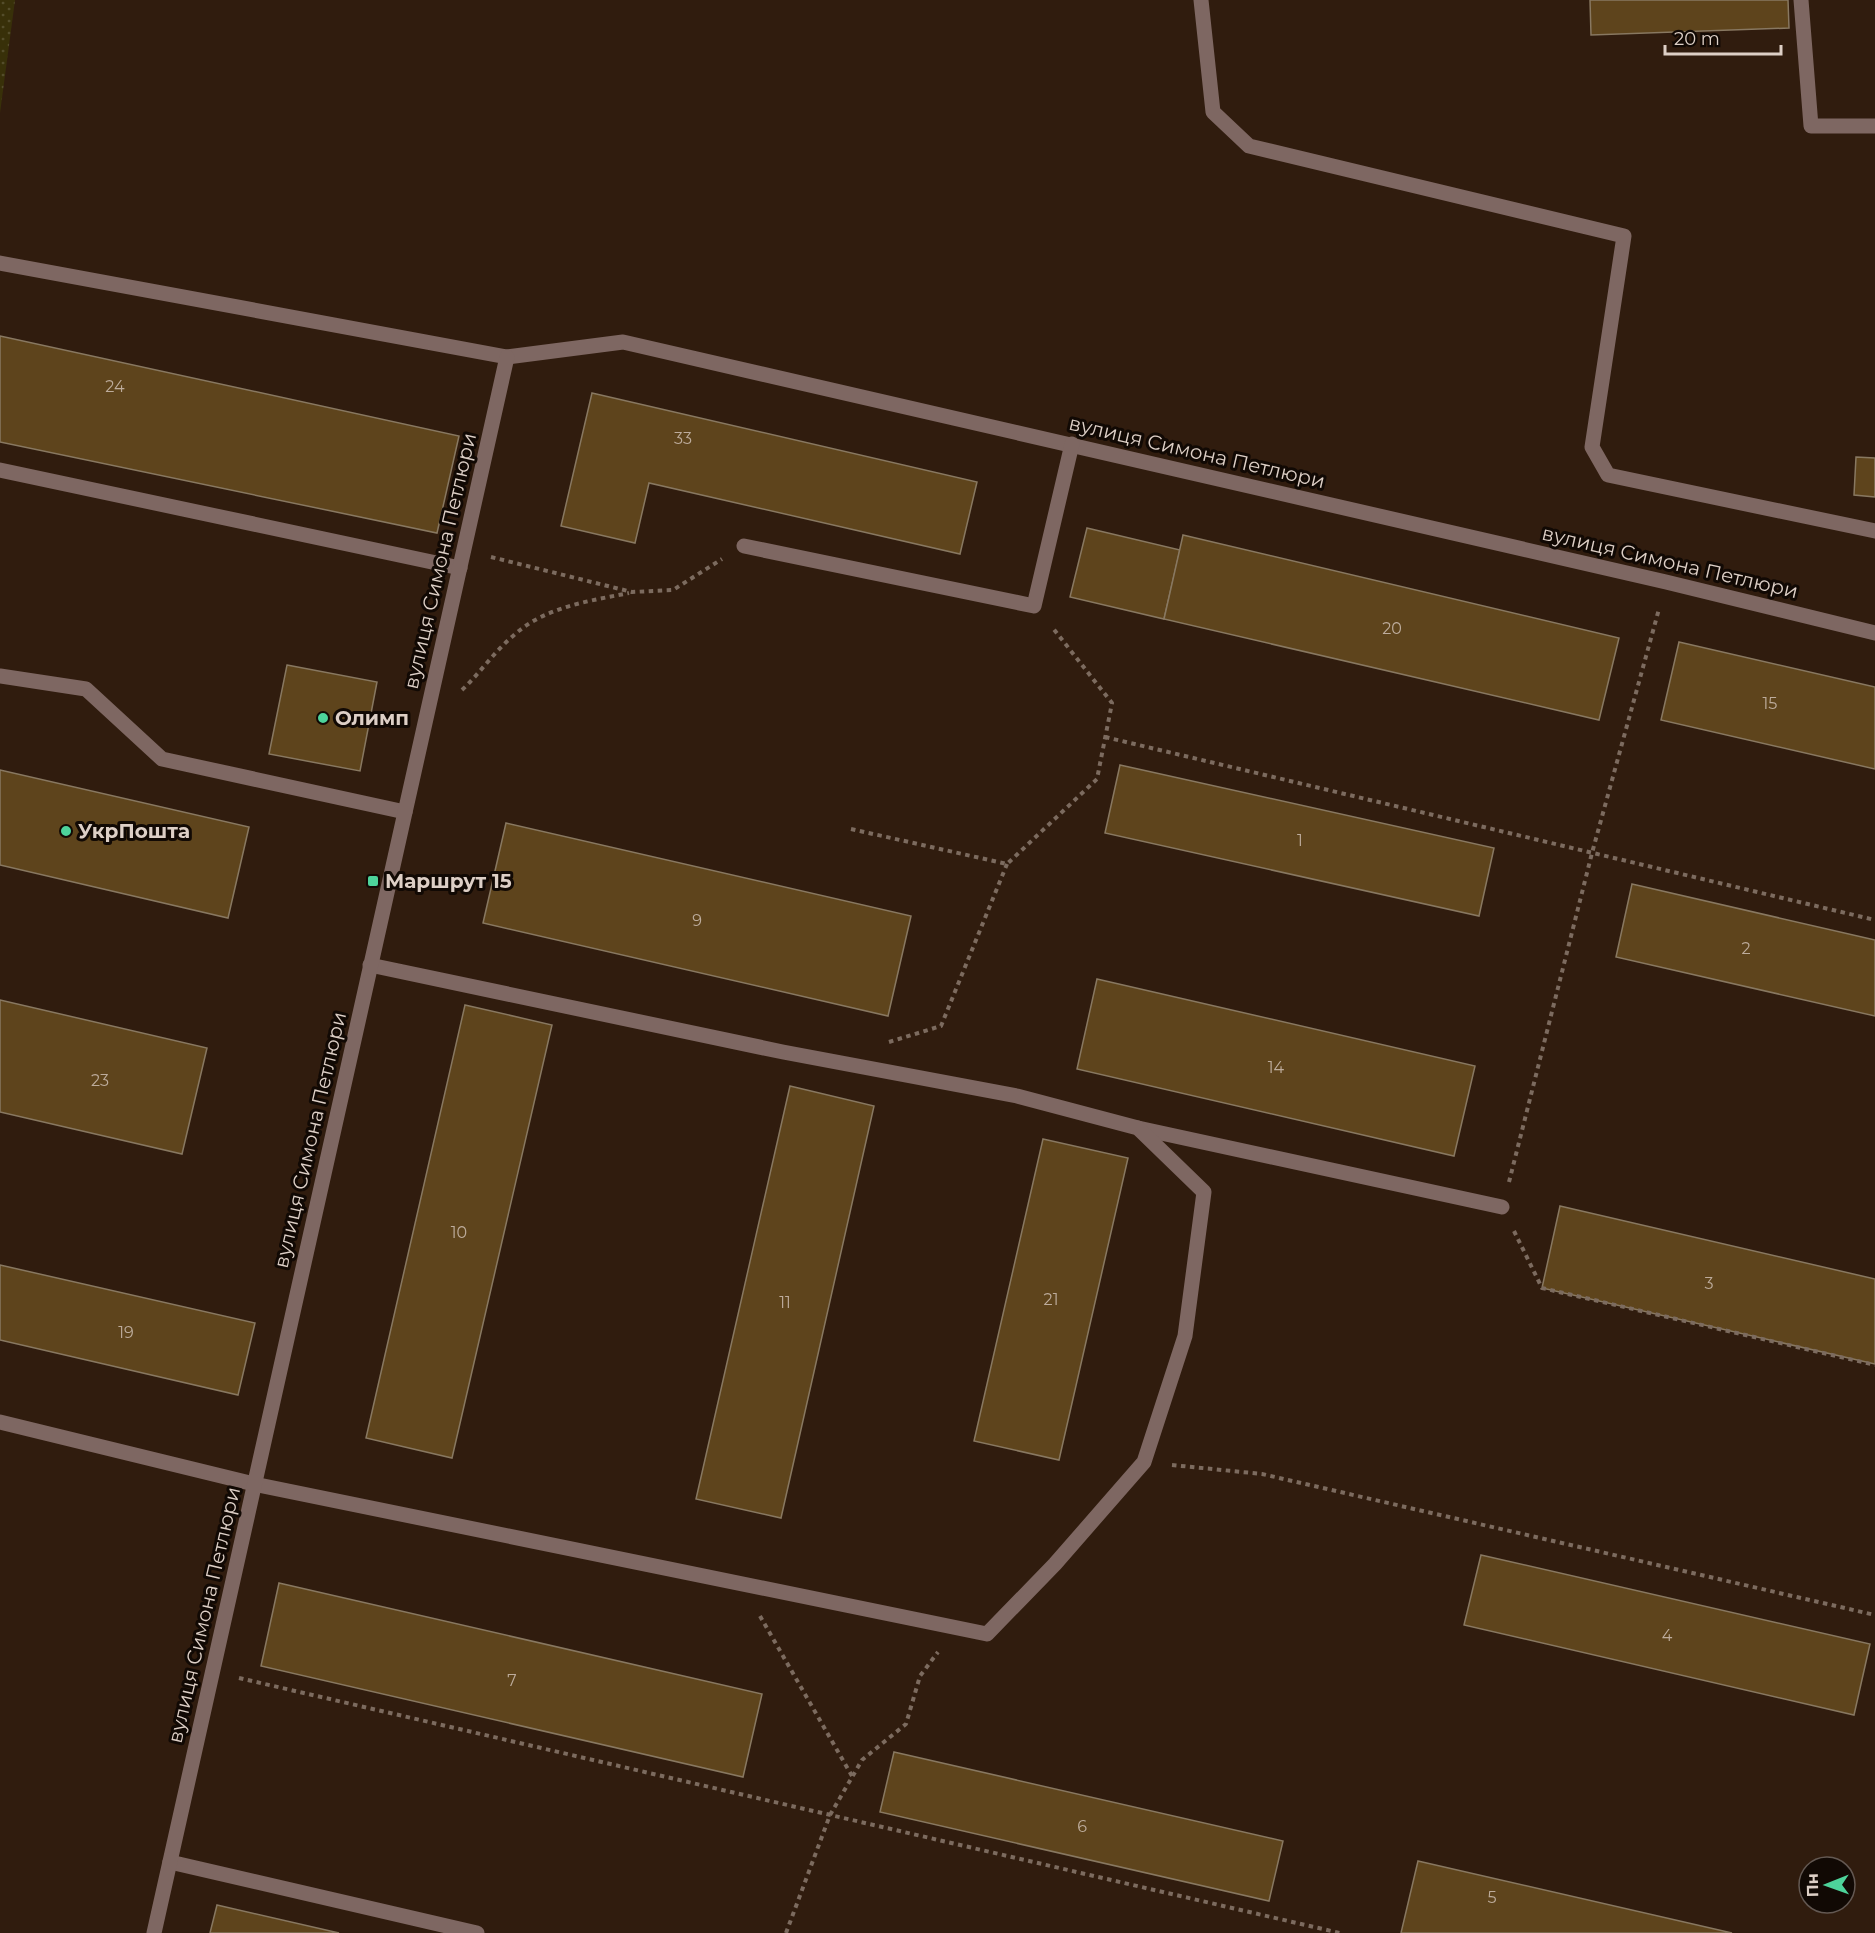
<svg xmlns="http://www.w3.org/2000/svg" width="1875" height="1933" viewBox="0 0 1875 1933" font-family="Montserrat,sans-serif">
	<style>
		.green { fill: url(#green-dots) }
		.building { fill: #5e441c; stroke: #887861; stroke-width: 1.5 }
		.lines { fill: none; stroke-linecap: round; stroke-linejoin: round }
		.path { stroke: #7c6b5f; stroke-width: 4; stroke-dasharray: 4.5 4.5; stroke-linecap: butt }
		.minor { stroke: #7e6762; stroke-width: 15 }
		.poi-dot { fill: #4dd39a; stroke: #110904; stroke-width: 2 }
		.labels { text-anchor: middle; stroke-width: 6; stroke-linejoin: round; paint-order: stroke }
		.number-label { font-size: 16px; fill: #bdac9c }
		.street-label { font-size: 20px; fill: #ddcfc6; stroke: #110904 }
		.poi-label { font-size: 20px; font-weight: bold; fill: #ddcfc6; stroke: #110904; text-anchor: start }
	</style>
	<defs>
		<pattern id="green-dots" width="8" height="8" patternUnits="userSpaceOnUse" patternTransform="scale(1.5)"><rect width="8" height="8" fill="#383009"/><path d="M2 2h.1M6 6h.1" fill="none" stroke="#544d2b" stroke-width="1.8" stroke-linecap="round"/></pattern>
	</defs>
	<rect width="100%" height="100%" fill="#301c0e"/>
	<path class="green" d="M0 0H15L0 113Z"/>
	<g class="building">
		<path d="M1590 0H1788L1789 28 1591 35Z"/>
		<path d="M0 336 459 436 437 533 0 442Z"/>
		<path d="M592 393 977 482 960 554 649 483 635 543 561 526Z"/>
		<path d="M1856 457 1875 458V497L1854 495Z"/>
		<path d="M1087 528 1180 550 1164 619 1070 597Z"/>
		<path d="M1183 535 1619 638 1599 720 1164 619Z"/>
		<path d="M1679 642 1875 687V769L1661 720Z"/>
		<path d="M287 665 377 682 360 771 269 754Z"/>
		<path d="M1120 765 1494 848 1479 916 1105 833Z"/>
		<path d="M0 770 249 827 228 918 0 865Z"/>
		<path d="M506 823 911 916 888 1016 483 923Z"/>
		<path d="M1632 884 1875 940V1016L1616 957Z"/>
		<path d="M1097 979 1475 1066 1454 1156 1077 1069Z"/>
		<path d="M0 1000 207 1048 182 1154 0 1112Z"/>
		<path d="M465 1005 552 1025 452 1458 366 1438Z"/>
		<path d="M790 1086 874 1106 781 1518 696 1499Z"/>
		<path d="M1043 1139 1128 1158 1059 1460 974 1441Z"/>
		<path d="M1560 1206 1875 1279V1364L1542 1288Z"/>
		<path d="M0 1265 255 1323 238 1395 0 1340Z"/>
		<path d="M1481 1555 1870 1644 1854 1715 1464 1625Z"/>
		<path d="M279 1583 762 1694 743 1777 261 1666Z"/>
		<path d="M894 1752 1283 1841 1269 1901 880 1812Z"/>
		<path d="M1418 1861 1732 1933H1401Z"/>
		<path d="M217 1905 339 1933H210Z"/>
	</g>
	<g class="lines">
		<g class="path">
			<path d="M491 557 632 592 673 590 722 559"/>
			<path d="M462 690C480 673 494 652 513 636 544 607 589 601 629 593"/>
			<path d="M1105 737 1875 920"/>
			<path d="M851 829 1007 864 1097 779 1112 703 1052 627"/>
			<path d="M889 1042 941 1026 1007 864"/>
			<path d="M1509 1182 1592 853 1659 609"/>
			<path d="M1514 1231 1542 1288 1875 1365"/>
			<path d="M1172 1465 1262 1474 1875 1615"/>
			<path d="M760 1616 852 1776"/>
			<path d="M239 1678 1340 1933"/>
			<path d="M786 1933 830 1815 862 1760 906 1724 920 1676 938 1652"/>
		</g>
		<g class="minor">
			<path d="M1201 0 1213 112 1249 146 1624 236 1592 447 1608 475 1875 531"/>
			<path d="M1801 0 1811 126H1875"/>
			<path d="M0 263 507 357 623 342 1666 582 1875 633"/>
			<path d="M0 470 460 568"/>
			<path d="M744 546 1034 606 1072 444"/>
			<path d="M0 676 86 689 162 759 405 812"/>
			<path d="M1138 1128 1502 1207"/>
			<path d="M0 1422 254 1484 987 1634 1055 1564 1144 1462 1185 1336 1204 1192 1138 1128 1017 1096 783 1052 370 965"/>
			<path d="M170 1862 477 1933"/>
			<path d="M154 1933 507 357"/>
		</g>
	</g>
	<g class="poi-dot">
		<circle cx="323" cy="718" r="6"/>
		<circle cx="66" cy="831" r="6"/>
		<rect x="367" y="875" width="12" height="12" rx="3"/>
	</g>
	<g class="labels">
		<g class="number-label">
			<text x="115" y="392">24</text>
			<text x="683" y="444">33</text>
			<text x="1392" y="634">20</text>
			<text x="1770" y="709">15</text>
			<text x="1300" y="846">1</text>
			<text x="697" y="926">9</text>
			<text x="1746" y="954">2</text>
			<text x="1276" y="1073">14</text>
			<text x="100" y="1086">23</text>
			<text x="459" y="1238">10</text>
			<text x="1709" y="1289">3</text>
			<text x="1051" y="1305">21</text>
			<text x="785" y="1308">11</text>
			<text x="126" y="1338">19</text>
			<text x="1667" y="1641">4</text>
			<text x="512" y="1686">7</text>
			<text x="1082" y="1832">6</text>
			<text x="1492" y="1903">5</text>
		</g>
		<g class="street-label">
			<text transform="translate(1197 452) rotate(13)" y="7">вулиця Симона Петлюри</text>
			<text transform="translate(440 561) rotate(-77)" y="7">вулиця Симона Петлюри</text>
			<text transform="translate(1670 562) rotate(13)" y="7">вулиця Симона Петлюри</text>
			<text transform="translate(310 1140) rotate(-77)" y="7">вулиця Симона Петлюри</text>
			<text transform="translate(204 1615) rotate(-77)" y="7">вулиця Симона Петлюри</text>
		</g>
		<g class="poi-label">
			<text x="335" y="725">Олимп</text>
			<text x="78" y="838">УкрПошта</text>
			<text x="385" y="888">Маршрут 15</text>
		</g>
	</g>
	<g transform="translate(1827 1885) rotate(269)"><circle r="28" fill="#110904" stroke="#635852" stroke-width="1.5"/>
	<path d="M0-4.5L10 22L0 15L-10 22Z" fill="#4dd39a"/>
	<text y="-9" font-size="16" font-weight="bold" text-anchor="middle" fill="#ddcfc6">Пн</text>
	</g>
	<path d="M1665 45v9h116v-9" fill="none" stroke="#ddcfc6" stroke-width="3"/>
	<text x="1674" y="45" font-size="18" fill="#ddcfc6" stroke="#110904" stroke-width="4.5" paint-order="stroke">20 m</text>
</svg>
